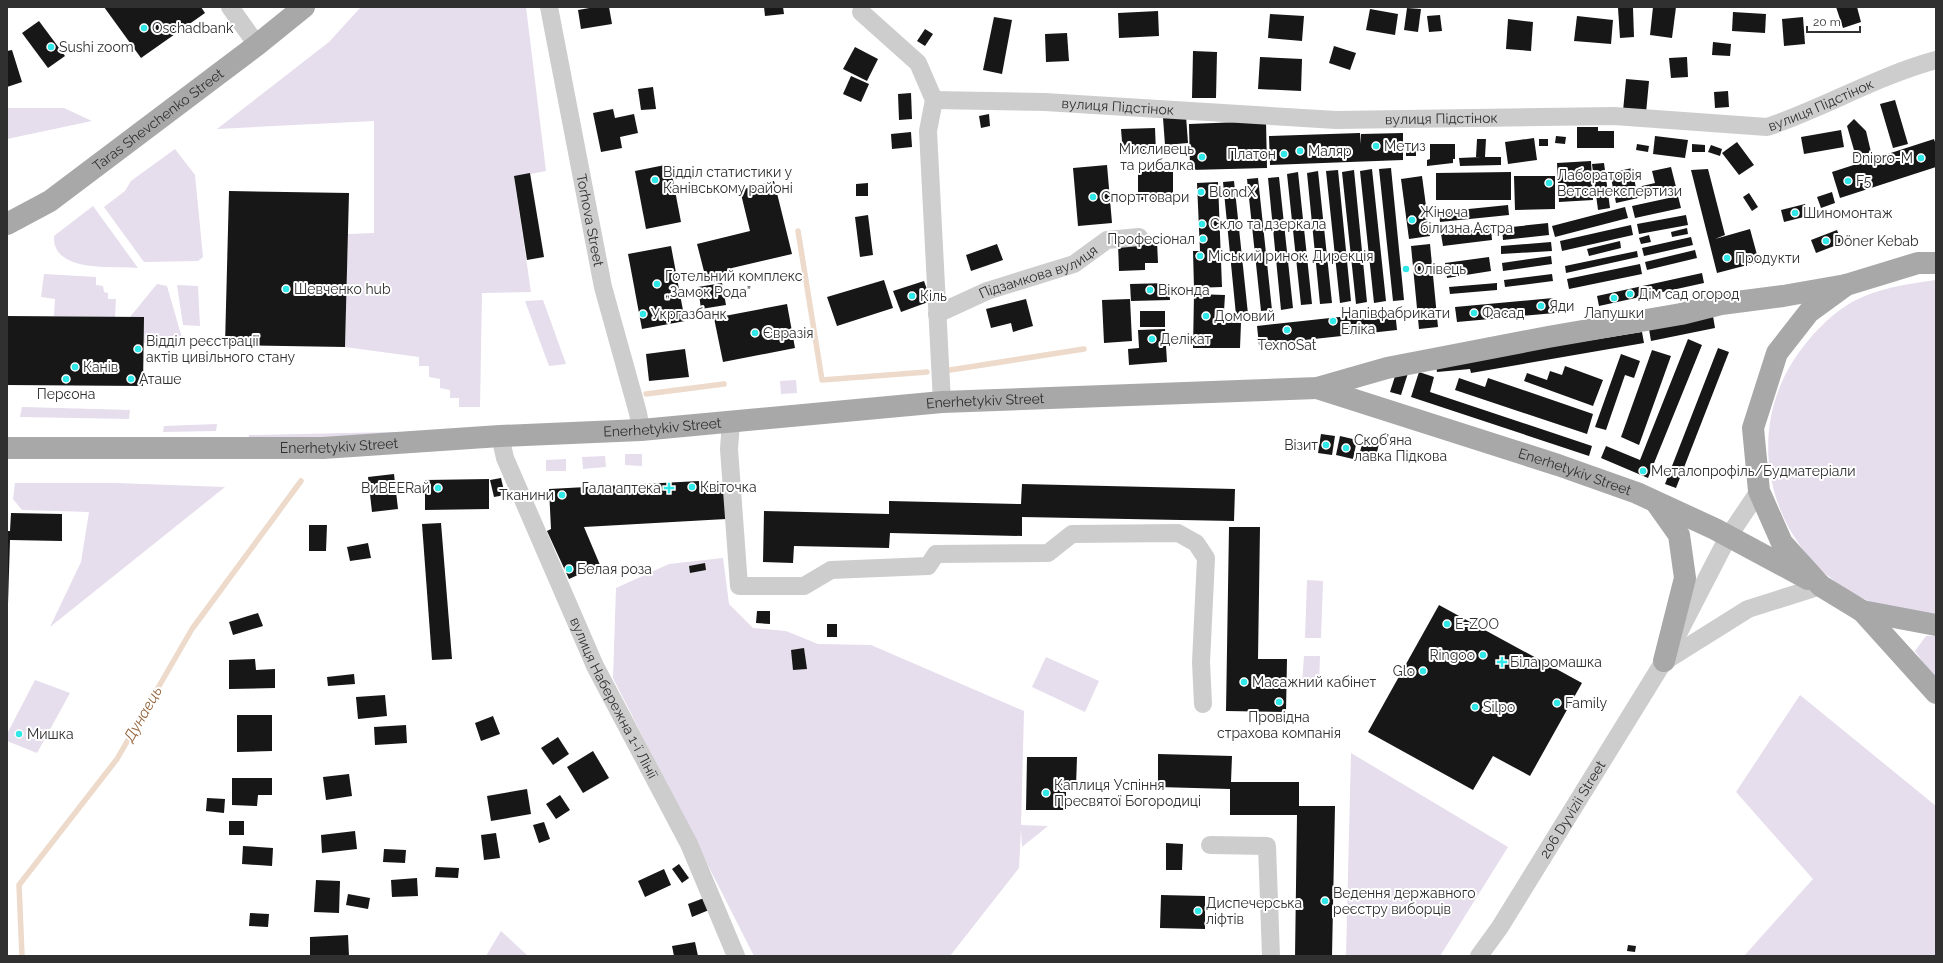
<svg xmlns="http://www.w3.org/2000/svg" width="1943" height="963" viewBox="0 0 1943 963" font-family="Raleway,sans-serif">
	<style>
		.green { fill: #e6dded }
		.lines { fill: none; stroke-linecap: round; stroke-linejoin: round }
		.stream { stroke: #eddaca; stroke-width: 5.5 }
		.building { fill: #171717 }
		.minor { stroke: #cdcdcd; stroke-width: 18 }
		.major { stroke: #a8a8a8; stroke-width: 22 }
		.poi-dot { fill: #30e8e7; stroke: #fff; stroke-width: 1.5 }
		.labels { text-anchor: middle; stroke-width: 4; stroke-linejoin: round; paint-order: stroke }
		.poi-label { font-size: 14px; fill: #303030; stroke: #fff; text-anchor: start }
		.street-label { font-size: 14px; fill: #303030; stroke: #fff }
		.water-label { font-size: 15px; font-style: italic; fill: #94643c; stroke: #fff }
	</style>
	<rect width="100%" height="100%" fill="#fff"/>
	<g class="green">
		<path d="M361 7H526L546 171 514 177 531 292 482 293 480 407H459V398H450V390L440 388V379L429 377V366H419V357L345 347 348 234 374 233V121L217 129 329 42Z"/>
		<path d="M7 108H64L92 121 7 139Z"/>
		<path d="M175 149 195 175 203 257 198 261 144 262 104 207 125 191 131 181Z"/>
		<path d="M93 206 138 268C112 266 52 273 54 236Z"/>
		<path d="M44 274 96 277V285L103 286 104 292 108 293V299H116L115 317 54 316 55 299 41 297Z"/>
		<path d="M1936 280V614C1906 610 1875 608 1849 591 1765 539 1741 426 1803 347 1816 330 1833 313 1852 302 1878 288 1907 284 1936 280Z"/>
		<path d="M157 284 167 286 182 338 144 343 130 317Z"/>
		<path d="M177 285 198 286 200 326 183 325Z"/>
		<path d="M543 300 566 364 549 366 525 301Z"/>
		<path d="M796 380 797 393 781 394 780 381Z"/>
		<path d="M22 407 130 410 129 419 20 417Z"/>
		<path d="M217 424 216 431 163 432 164 426Z"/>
		<path d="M394 432 401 437 248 440 249 435Z"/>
		<path d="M625 454H642V466L625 465Z"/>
		<path d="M605 456 606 467 583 469 582 457Z"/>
		<path d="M566 459V471H546V460Z"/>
		<path d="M15 483H116L225 487 50 627 81 562 89 512 22 510 13 499Z"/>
		<path d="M723 558 729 604 753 628 786 631 818 644 871 645 1024 711 1021 825 1048 826 1022 847 1021 829 1019 868 950 956H754L613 678 616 588 669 564Z"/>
		<path d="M1307 580 1323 581 1321 638H1305Z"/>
		<path d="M1926 636H1936V677L1926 667 1915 651Z"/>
		<path d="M1304 656H1320L1319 683H1302Z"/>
		<path d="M1046 657 1099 681 1085 712 1032 687Z"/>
		<path d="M35 680 70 693 37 753 7 741V734Z"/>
		<path d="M1800 695 1936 806V956H1744L1813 879 1736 792Z"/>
		<path d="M1351 753 1508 847 1440 956H1346Z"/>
		<path d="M501 931 528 956H486Z"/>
	</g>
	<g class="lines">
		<g class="stream">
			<path d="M798 231 822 380 927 372"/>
			<path d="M950 370 1084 349"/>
			<path d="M646 394 724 384"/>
			<path d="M22 956 19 885 117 759 192 629 301 481"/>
		</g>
	</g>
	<g class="building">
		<path d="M104 7H201L205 13 141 58Z"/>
		<path d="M595 7H609L612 24 581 29 578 10Z"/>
		<path d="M764 7H783L784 14 765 16Z"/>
		<path d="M1653 7H1676L1672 38 1650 35Z"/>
		<path d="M1836 7H1857L1861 22 1843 28Z"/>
		<path d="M1407 8 1421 9 1418 32 1404 30Z"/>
		<path d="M1618 8H1633L1634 37 1620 38Z"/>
		<path d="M1370 9 1398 14 1395 35 1366 30Z"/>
		<path d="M1158 11 1159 36 1119 38 1118 13Z"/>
		<path d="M1733 12 1766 14 1765 33 1732 31Z"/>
		<path d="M1270 14 1304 16 1302 41 1268 38Z"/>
		<path d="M1440 15 1442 31 1429 32 1427 16Z"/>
		<path d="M1577 16 1613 20 1611 44 1574 41Z"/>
		<path d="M994 17 1012 20 1002 74 983 70Z"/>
		<path d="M1803 17 1805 44 1784 46 1782 19Z"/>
		<path d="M1508 19 1533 22 1531 51 1506 49Z"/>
		<path d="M39 21 65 56 48 68 22 33Z"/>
		<path d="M925 29 933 34 925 46 917 41Z"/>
		<path d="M1067 33 1069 61 1046 62 1045 34Z"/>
		<path d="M1713 42 1731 44 1730 56 1712 55Z"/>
		<path d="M1334 46 1356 53 1350 70 1329 63Z"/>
		<path d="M855 47 878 59 867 81 843 69Z"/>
		<path d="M12 50 22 82 7 87V51Z"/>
		<path d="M1193 51 1217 52 1216 98H1192Z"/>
		<path d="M1260 57 1302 59 1301 91 1258 89Z"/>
		<path d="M1687 57 1688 77 1671 78 1669 58Z"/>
		<path d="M851 76 869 84 861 102 843 94Z"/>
		<path d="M1626 79 1649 81 1646 113 1623 111Z"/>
		<path d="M653 87 656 109 641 110 638 89Z"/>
		<path d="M1728 91 1729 107 1715 108 1714 92Z"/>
		<path d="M911 93 912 119 899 120 898 94Z"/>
		<path d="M1895 100 1908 144 1893 148 1880 104Z"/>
		<path d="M613 109 615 118 634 114 638 133 620 137 622 148 601 152 593 113Z"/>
		<path d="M989 114 990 126 981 128 979 116Z"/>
		<path d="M1186 116 1188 143 1165 145 1163 118Z"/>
		<path d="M1854 119 1866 131 1871 152 1856 157 1847 126Z"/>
		<path d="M1266 121 1267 168 1190 170 1189 124Z"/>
		<path d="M1577 127H1598V131H1614V148H1577Z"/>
		<path d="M1155 128 1156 153 1123 154 1121 129Z"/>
		<path d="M1841 130 1844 147 1804 154 1801 137Z"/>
		<path d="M911 132 912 147 892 149 891 134Z"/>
		<path d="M1360 133 1361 144V134L1403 133V160L1270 165 1269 136Z"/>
		<path d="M1556 136 1566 137 1565 144 1555 143Z"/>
		<path d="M1655 136 1688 140 1685 158 1653 154Z"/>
		<path d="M1534 138 1537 160 1508 164 1505 142Z"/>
		<path d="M1477 139H1486L1485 157H1501V165L1460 166 1459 158 1481 157H1476Z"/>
		<rect x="1539" y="139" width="9" height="7"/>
		<path d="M1934 139 1936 145V167L1840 198 1832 172Z"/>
		<path d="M1737 142 1754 165 1739 175 1722 153Z"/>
		<path d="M1430 144H1455V159H1453V163L1427 166V160L1430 159Z"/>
		<path d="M1637 144 1649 146 1648 152 1636 150Z"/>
		<path d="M1692 144 1705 145V152H1692Z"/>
		<path d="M1711 145 1722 149 1720 156 1708 152Z"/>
		<rect x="1406" y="146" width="10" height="10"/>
		<path d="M1591 161 1593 200 1559 202 1557 163Z"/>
		<path d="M1604 163 1610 208 1598 210 1592 164Z"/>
		<path d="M670 164 681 222 646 229 635 171Z"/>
		<path d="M1107 165 1112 223 1078 226 1073 168Z"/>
		<path d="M1671 167 1676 187 1640 197 1638 187 1655 183 1652 171Z"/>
		<path d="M1391 168 1404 300 1393 301 1379 169Z"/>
		<path d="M1632 168 1638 198 1616 203 1610 173Z"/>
		<rect x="1138" y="169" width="35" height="31"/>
		<path d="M1372 169 1386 301 1374 303 1360 171Z"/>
		<path d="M1708 169 1725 235 1715 239 1750 229 1759 262 1717 273 1691 170Z"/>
		<path d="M1338 170 1351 301 1340 303 1326 171Z"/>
		<path d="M1354 170 1367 302 1356 304 1342 172Z"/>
		<path d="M1318 171 1332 303 1320 304 1307 173Z"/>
		<path d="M1298 172 1312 304 1301 305 1287 174Z"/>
		<path d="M1511 172V200H1436V173Z"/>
		<path d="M530 173 544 257 527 260 514 176Z"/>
		<path d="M1422 176 1430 236 1409 239 1401 179Z"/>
		<path d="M1514 176H1555V209L1515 210Z"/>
		<path d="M1279 177 1293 308 1281 310 1268 178Z"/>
		<path d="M1258 178 1272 310 1261 311 1247 179Z"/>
		<path d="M774 181 792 254 732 268 734 277 707 283 697 244 750 231 740 190Z"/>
		<path d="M1234 181 1248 314 1236 315 1223 182Z"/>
		<path d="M1218 182 1222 287 1194 288 1193 251H1200L1197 183Z"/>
		<path d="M868 183V196H856V184Z"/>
		<path d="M229 191 349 193 345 347 225 345Z"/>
		<path d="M1832 192 1835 203 1821 208 1817 197Z"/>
		<path d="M1749 193 1758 207 1752 211 1743 197Z"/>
		<path d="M1678 196 1681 208 1635 218 1632 206Z"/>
		<path d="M1805 204 1808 216 1784 222 1781 210Z"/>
		<path d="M1508 205 1509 215 1440 222 1439 212Z"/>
		<path d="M1625 207 1628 218 1555 237 1552 226Z"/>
		<path d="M868 215 873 255 860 257 855 217Z"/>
		<path d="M1686 215 1688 225 1639 234 1637 224Z"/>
		<path d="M1548 223 1549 235 1503 240 1502 228Z"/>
		<path d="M1631 225 1633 235 1562 251 1560 241Z"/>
		<path d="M1491 228 1492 240 1443 246 1441 234Z"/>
		<path d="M1687 228 1688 234 1672 237 1671 232Z"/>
		<path d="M1837 230 1842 243 1816 253 1811 240Z"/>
		<path d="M1649 235 1651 242 1641 244 1639 238Z"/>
		<path d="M1691 237 1693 245 1644 256 1642 248Z"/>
		<path d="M1157 241 1158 263H1145V270L1119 271 1118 243Z"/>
		<path d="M1620 241 1621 248 1589 256 1587 249Z"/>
		<path d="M1551 242 1552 251 1501 254V246Z"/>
		<path d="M997 244 1003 260 971 271 966 255Z"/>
		<path d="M1430 244 1438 327 1419 329 1411 246Z"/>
		<path d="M671 246 685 321 642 329 628 254Z"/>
		<path d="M1695 250 1697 258 1647 270 1645 262Z"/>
		<path d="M1637 251 1638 257 1566 273 1565 266Z"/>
		<path d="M1551 256 1552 264 1503 271 1502 263Z"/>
		<path d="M1489 257 1491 271 1447 278 1445 263Z"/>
		<path d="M1640 264 1642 274 1569 289 1567 279Z"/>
		<path d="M1702 273 1704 283 1599 306 1597 296Z"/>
		<path d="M1552 274 1553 281 1505 287 1504 280Z"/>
		<path d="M884 280 893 308 837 326 827 297Z"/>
		<path d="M924 281 931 301 901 312 893 291Z"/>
		<path d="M722 283 726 305 701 309 698 287Z"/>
		<path d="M1169 283 1170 300 1131 301 1130 284Z"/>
		<path d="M1497 283V290L1450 294 1449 287Z"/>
		<path d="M1194 294 1225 295 1224 311H1218L1217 322 1241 323 1240 348H1193Z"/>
		<path d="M1553 298 1555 313 1457 322 1455 307Z"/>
		<path d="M1026 299 1033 326 1013 332 1011 323 991 328 986 309Z"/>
		<path d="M1130 299 1132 341 1104 343 1102 300Z"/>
		<path d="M787 304 795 348 723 362 714 318Z"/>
		<rect x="1140" y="311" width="25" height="16"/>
		<path d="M1395 311 1397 330 1259 345 1257 326Z"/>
		<path d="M7 316 144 317 143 386 7 385Z"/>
		<path d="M1713 316 1715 328 1651 341 1649 329Z"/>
		<path d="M1165 329 1167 362 1129 365 1128 349 1139 348 1138 330Z"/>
		<path d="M1642 332 1644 343 1471 373 1470 369 1437 372 1436 365Z"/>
		<path d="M1688 339 1702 345 1648 478 1601 458 1606 446 1640 460Z"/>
		<path d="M1718 348 1729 352 1676 488 1665 484Z"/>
		<path d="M685 349 689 377 649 381 646 354Z"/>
		<path d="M1652 350 1671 356 1639 445 1621 437Z"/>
		<path d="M1621 354 1640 361 1634 378 1625 375 1606 430 1595 427Z"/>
		<path d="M1565 366 1603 380 1593 406 1524 381 1527 373 1547 380 1550 371 1562 375Z"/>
		<path d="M1397 370 1408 373 1401 395 1390 392Z"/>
		<path d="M1419 372 1434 377 1430 392 1592 446 1589 456 1411 397Z"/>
		<path d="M1459 378 1485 387 1488 378 1593 414 1587 434 1455 390Z"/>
		<rect x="67" y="394" width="6" height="5"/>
		<path d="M1321 434 1335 436 1332 455 1318 453Z"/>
		<path d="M1340 436 1357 440 1353 459 1336 455Z"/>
		<path d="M1363 440 1379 444 1376 456 1360 452Z"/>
		<path d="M394 474 398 509 372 512 368 477Z"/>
		<path d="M501 478 505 495 494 497 490 480Z"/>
		<path d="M489 479V509L425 510V480Z"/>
		<path d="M699 481V486L724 484 726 519 584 527 600 565 569 579 547 531 551 529 549 489Z"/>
		<path d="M1022 484 1235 489 1234 521 1022 517V536L890 533 889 548 794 546 793 563 763 562 764 511 889 514V501L1021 504Z"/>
		<path d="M11 513 62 514V541L10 540 7 636V531H10Z"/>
		<path d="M441 523 452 659 432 660 422 524Z"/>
		<path d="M309 525H327L326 551H309Z"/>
		<path d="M1229 527H1260L1258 659H1287L1286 712 1226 711Z"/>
		<path d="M368 543 371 558 350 561 347 547Z"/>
		<path d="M705 563 706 570 690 573 689 566Z"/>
		<path d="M1439 605 1582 683 1530 776 1493 756 1473 790 1368 732Z"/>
		<path d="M757 611H770V624L756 623Z"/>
		<path d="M258 613 263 626 233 635 229 622Z"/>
		<rect x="827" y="624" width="10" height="13"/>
		<path d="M804 648 807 669 793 670 791 650Z"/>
		<path d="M255 659 256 670 275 669V688L229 689V660Z"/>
		<path d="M354 674 355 684 328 686 327 677Z"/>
		<path d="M385 695 387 716 358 719 356 697Z"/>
		<path d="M237 715H272V751L237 752Z"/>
		<path d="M493 716 500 734 481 741 475 723Z"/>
		<path d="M406 725 407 743 375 745 374 727Z"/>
		<path d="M558 737 569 754 553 765 541 748Z"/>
		<path d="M593 751 609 778 583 793 567 767Z"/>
		<path d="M1158 754 1232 756 1231 782H1299V806H1335L1332 956H1295L1297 815H1230V789L1158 787Z"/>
		<path d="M1027 757H1077L1076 787H1066V810H1026Z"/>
		<path d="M349 774 352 796 326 800 323 777Z"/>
		<path d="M232 778H272V795H258L257 806 232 805Z"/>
		<path d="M527 789 531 814 491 821 487 796Z"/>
		<path d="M560 795 570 810 556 819 546 804Z"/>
		<path d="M207 798 225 799 224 813 206 811Z"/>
		<rect x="229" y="821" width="15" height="14"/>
		<path d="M544 822 550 839 539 843 533 825Z"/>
		<path d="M355 831 357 849 322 853 321 835Z"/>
		<path d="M496 833 500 858 484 860 481 835Z"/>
		<path d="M1166 843 1183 844 1182 870H1166Z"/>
		<path d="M243 846 273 848 272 866 242 864Z"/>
		<path d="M384 849 406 850 405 863 383 862Z"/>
		<path d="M679 864 689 878 682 883 672 869Z"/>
		<path d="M436 867 459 868 458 878 435 877Z"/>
		<path d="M664 869 671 885 645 897 638 881Z"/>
		<path d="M417 878 418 896 392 897 391 880Z"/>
		<path d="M316 880 340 881 339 913 314 912Z"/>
		<path d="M348 894 370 898 368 909 346 905Z"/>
		<path d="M1161 895 1205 896V929L1160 928Z"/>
		<path d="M704 898 709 910 692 917 688 904Z"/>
		<path d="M250 913 269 914 268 927 249 926Z"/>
		<path d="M348 935 349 956H310V937Z"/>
		<path d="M695 942 698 956H674L672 946Z"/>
		<path d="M1628 945 1636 946 1635 952 1627 951Z"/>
	</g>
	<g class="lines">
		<g class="minor">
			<path d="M230 7 257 45"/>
			<path id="s1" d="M549 7 603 287 638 413 641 430"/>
			<path d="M861 12 918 63 934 100"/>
			<path id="s2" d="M934 100 1045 102 1336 120 1614 116 1767 127C1824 108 1877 76 1936 60"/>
			<path d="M934 100 928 131 942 402"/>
			<path id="s3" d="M937 314 987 291 1074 264 1107 240 1139 237"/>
			<path d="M731 422 729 449 739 586H804L831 570 928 566 936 554 1048 553 1072 534 1178 533 1196 543 1206 558 1201 662 1203 704"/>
			<path id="s4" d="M500 436 505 458 595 666 689 844 736 956"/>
			<path d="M1665 661 1748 609 1821 586"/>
			<path d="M1210 845 1267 846 1271 956"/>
			<path id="s5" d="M1479 956 1500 927 1664 661 1728 537 1759 491"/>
		</g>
		<g class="major">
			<path id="s6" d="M7 224 50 201 257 45 304 7"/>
			<path d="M1936 263H1918L1846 285 1809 312 1777 353 1753 428 1759 491 1782 543 1821 586 1862 611 1936 693"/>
			<path id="s7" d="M1317 388 1558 465 1637 493 1715 529 1808 579"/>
			<path id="s8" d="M7 448H323L500 436 641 430 942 402 1317 388 1387 368 1548 337 1681 314 1721 304 1783 296 1846 285"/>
			<path d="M1657 504 1679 535 1685 578 1664 661"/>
			<path d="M1862 611 1936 625"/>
		</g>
	</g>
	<g class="poi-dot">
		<circle cx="144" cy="28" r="4"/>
		<circle cx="51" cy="47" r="4"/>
		<circle cx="1376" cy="146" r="4"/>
		<circle cx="1300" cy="151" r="4"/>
		<circle cx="1284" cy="154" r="4"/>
		<circle cx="1202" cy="157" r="4"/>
		<circle cx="1921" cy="158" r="4"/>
		<circle cx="655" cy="180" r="4"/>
		<circle cx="1848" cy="181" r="4"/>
		<circle cx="1549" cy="183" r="4"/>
		<circle cx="1201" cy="192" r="4"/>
		<circle cx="1093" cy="197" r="4"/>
		<circle cx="1795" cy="213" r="4"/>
		<circle cx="1412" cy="220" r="4"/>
		<circle cx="1202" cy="224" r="4"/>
		<circle cx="1203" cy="239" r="4"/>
		<circle cx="1826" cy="241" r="4"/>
		<circle cx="1200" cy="256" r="4"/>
		<circle cx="1727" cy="258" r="4"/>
		<circle cx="1406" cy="269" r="4"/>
		<circle cx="657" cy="284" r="4"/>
		<circle cx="286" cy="289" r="4"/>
		<circle cx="1150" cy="290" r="4"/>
		<circle cx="1630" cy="294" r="4"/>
		<circle cx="912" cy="296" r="4"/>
		<circle cx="1614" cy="298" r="4"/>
		<circle cx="1541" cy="306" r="4"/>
		<circle cx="1474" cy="313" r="4"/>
		<circle cx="643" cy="314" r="4"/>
		<circle cx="1206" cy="316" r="4"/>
		<circle cx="1333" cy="321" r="4"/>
		<circle cx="1287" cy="330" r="4"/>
		<circle cx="755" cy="333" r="4"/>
		<circle cx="1152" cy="339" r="4"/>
		<circle cx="138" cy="349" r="4"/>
		<circle cx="75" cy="367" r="4"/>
		<circle cx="66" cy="379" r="4"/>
		<circle cx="131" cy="379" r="4"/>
		<circle cx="1326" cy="445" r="4"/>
		<circle cx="1346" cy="448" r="4"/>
		<circle cx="1643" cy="471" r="4"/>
		<circle cx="692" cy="487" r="4"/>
		<circle cx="438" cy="488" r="4"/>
		<path d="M667 482h4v4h4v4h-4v4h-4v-4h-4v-4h4z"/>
		<circle cx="562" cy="495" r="4"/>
		<circle cx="569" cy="569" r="4"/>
		<circle cx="1447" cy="624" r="4"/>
		<circle cx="1483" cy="655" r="4"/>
		<path d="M1500 656h4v4h4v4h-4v4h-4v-4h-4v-4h4z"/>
		<circle cx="1423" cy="671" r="4"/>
		<circle cx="1244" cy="682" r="4"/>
		<circle cx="1279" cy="702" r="4"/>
		<circle cx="1557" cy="703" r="4"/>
		<circle cx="1475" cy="707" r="4"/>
		<circle cx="19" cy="734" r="4"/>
		<circle cx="1046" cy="793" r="4"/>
		<circle cx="1325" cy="901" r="4"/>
		<circle cx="1198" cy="911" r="4"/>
	</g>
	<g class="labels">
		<g class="poi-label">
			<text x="152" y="33">Oschadbank</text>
			<text x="59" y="52">Sushi zoom</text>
			<text x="1384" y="151">Метиз</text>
			<text x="1194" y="154" text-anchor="end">Мисливець<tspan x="1194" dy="16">та рибалка</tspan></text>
			<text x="1308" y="156">Маляр</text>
			<text x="1276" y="159" text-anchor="end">Платон</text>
			<text x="1913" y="163" text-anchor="end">Dnipro-M</text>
			<text x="663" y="177">Відділ статистики у<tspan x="663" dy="16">Канівському районі</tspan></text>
			<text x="1557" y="180">Лабораторія<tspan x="1557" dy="16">Ветсанекспертизи</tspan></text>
			<text x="1856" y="186">F5</text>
			<text x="1209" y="197">BlondX</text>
			<text x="1101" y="202">Спорттовари</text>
			<text x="1420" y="217">Жіноча<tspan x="1420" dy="16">білизна Астра</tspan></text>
			<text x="1803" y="218">Шиномонтаж</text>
			<text x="1210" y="229">Скло та дзеркала</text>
			<text x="1195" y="244" text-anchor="end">Професіонал</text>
			<text x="1834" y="246">Döner Kebab</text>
			<text x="1208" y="261">Міський ринок. Дирекція</text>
			<text x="1735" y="263">Продукти</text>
			<text x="1414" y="274">Олівець</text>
			<text x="665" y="281">Готельний комплекс<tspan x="665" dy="16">„Замок Рода”</tspan></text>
			<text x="294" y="294">Шевченко hub</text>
			<text x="1158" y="295">Віконда</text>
			<text x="1638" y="299">Дім сад огород</text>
			<text x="920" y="301">Кіль</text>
			<text x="1549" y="311">Яди</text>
			<text x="1341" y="318">Напівфабрикати<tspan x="1341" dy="16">Еліка</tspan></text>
			<text x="1482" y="318">Фасад</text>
			<text x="1614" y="318" text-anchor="middle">Лапушки</text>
			<text x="651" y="319">Укргазбанк</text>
			<text x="1214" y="321">Домовий</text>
			<text x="763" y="338">Євразія</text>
			<text x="1160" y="344">Делікат</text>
			<text x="146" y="346">Відділ реєстрації<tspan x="146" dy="16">актів цивільного стану</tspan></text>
			<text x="1287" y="350" text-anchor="middle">TexnoSat</text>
			<text x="83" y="372">Канів</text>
			<text x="139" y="384">Аташе</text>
			<text x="66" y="399" text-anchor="middle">Персона</text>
			<text x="1354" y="445">Скоб’яна<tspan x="1354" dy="16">лавка Підкова</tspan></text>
			<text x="1318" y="450" text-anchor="end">Візит</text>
			<text x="1651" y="476">Металопрофіль/Будматеріали</text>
			<text x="700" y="492">Квіточка</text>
			<text x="430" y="493" text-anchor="end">ВиBEERай</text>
			<text x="661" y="493" text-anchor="end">Гала аптека</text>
			<text x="554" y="500" text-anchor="end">Тканини</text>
			<text x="577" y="574">Белая роза</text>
			<text x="1455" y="629">E-ZOO</text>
			<text x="1475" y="660" text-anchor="end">Ringoo</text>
			<text x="1510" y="667">Біла ромашка</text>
			<text x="1415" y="676" text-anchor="end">Glo</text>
			<text x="1252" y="687">Масажний кабінет</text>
			<text x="1565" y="708">Family</text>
			<text x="1483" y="712">Silpo</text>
			<text x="1279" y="722" text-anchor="middle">Провідна<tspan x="1279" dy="16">страхова компанія</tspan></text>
			<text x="27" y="739">Мишка</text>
			<text x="1054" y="790">Каплиця Успіння<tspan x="1054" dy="16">Пресвятої Богородиці</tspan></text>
			<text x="1333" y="898">Ведення державного<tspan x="1333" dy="16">реєстру виборців</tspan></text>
			<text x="1206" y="908">Диспечерська<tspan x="1206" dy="16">ліфтів</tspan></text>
		</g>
		<g class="street-label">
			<text dy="5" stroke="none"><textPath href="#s2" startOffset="892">вулиця Підстінок</textPath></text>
			<text dy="5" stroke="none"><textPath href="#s2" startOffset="184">вулиця Підстінок</textPath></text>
			<text dy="5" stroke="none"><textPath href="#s2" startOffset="508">вулиця Підстінок</textPath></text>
			<text dy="5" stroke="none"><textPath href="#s6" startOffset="184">Taras Shevchenko Street</textPath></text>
			<text dy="5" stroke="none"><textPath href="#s1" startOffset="217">Torhova Street</textPath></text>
			<text dy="5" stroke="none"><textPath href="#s3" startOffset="110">Підзамкова вулиця</textPath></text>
			<text dy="5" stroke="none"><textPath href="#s8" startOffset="980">Enerhetykiv Street</textPath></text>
			<text dy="5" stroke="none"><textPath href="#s8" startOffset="656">Enerhetykiv Street</textPath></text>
			<text dy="5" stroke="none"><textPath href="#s8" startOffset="332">Enerhetykiv Street</textPath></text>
			<text dy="5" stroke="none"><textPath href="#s7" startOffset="271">Enerhetykiv Street</textPath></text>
			<text dy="5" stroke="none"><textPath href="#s4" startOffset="286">вулиця Набережна 1-ї Лінії</textPath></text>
			<text dy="5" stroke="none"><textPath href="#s5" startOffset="174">206 Dyvizii Street</textPath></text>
		</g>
		<g class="water-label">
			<text transform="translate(143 714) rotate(-60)" y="5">Дунаець</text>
		</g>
	</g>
	<rect width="1943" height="963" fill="none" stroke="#303030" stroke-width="16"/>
	<path d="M1807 26v6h53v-6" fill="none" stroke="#303030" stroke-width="2"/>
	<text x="1813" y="26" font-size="12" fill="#303030" stroke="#ffffff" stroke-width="3" paint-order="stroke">20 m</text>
</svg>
